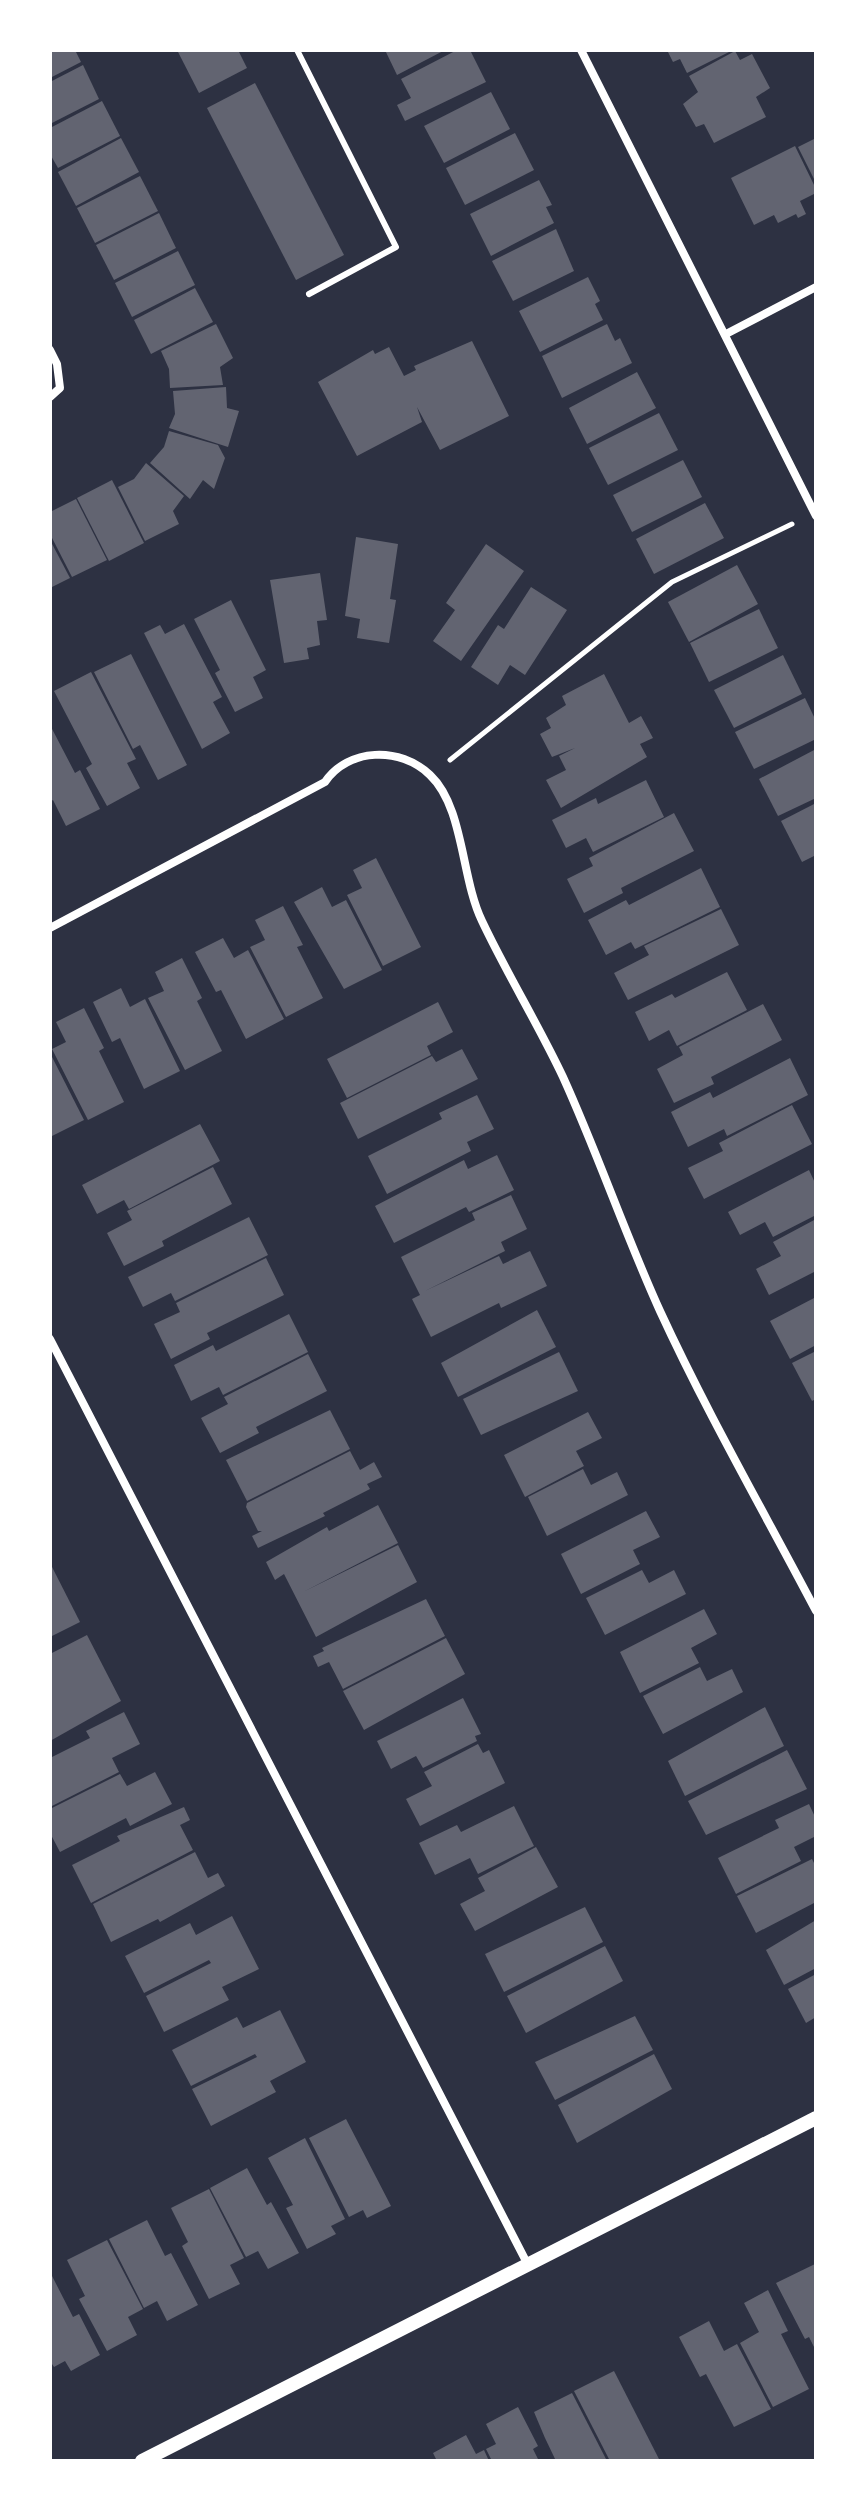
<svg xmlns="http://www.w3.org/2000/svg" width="866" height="2511" viewBox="0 0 866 2511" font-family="Arial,sans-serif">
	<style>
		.building { fill: #626471 }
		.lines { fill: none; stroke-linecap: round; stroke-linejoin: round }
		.path { stroke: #fff; stroke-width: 5 }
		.service { stroke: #fff; stroke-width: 6 }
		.minor { stroke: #fff; stroke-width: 8 }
		.tertiary { stroke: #fff; stroke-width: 14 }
	</style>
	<rect width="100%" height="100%" fill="#2d3142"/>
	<g class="building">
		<path d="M50 50H75L81 62 50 78Z"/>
		<path d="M177 50H238L247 68 199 93Z"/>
		<path d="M385 50H445L397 75Z"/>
		<path d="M457 50H470L486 82 405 121 397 105 411 98 401 79Z"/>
		<path d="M667 50H733L687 73 680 59 673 62Z"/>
		<path d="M735 51 740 60 752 54 770 88 756 97 766 117 714 143 704 124 696 127 683 104 698 92 689 76Z"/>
		<path d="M83 65 99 99 50 124V82Z"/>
		<path d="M255 83 344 255 296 280 207 108Z"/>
		<path d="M491 92 510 129 444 163 424 126Z"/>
		<path d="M102 101 120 136 58 168 50 154V128Z"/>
		<path d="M515 133 534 170 465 205 446 168Z"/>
		<path d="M121 138 139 172 76 206 58 172Z"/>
		<path d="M816 138V183L798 147Z"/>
		<path d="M795 146 816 189V193L800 201 806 214 798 218 796 214 778 223 774 215 754 225 731 178Z"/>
		<path d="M140 176 158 211 95 243 77 208Z"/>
		<path d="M539 180 552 205 546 207 554 223 491 256 470 214Z"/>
		<path d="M159 213 176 248 114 280 96 245Z"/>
		<path d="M556 229 574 271 513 301 492 261Z"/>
		<path d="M178 251 195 285 132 317 115 283Z"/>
		<path d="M588 277 600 301 595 304 603 320 540 352 519 311Z"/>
		<path d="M195 288 213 322 151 354 134 320Z"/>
		<path d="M216 324 233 358 220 367 223 385 170 388 169 369 161 351Z"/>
		<path d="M607 324 615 341 620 338 632 363 562 398 542 356Z"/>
		<path d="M472 341 509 416 440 450 417 407 422 422 357 456 318 382 373 350 375 354 389 347 404 376 416 370 414 366Z"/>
		<path d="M637 372 656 408 587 444 569 408Z"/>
		<path d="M226 387 227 408 239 411 228 447 169 428 175 414 173 391Z"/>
		<path d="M659 413 678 450 608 485 589 448Z"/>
		<path d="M169 431 218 445 225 458 214 489 203 480 190 499 150 463 164 447Z"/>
		<path d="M683 460 702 497 632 532 613 495Z"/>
		<path d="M146 463 184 496 173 511 179 524 145 541 118 487 134 479Z"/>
		<path d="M112 480 144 543 109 561 77 498Z"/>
		<path d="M76 499 107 560 72 577 50 534V512Z"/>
		<path d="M705 503 724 538 654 574 636 539Z"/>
		<path d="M356 537 398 544 390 599 396 600 389 643 357 638 360 619 345 616Z"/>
		<path d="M50 540 70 578 50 588Z"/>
		<path d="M486 544 524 571 461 661 433 641 455 610 446 603Z"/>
		<path d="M737 565 758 604 689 642 668 602Z"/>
		<path d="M320 573 327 620 317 621 320 645 307 648 309 659 284 663 270 580Z"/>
		<path d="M531 587 567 610 525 675 510 665 498 685 471 667 498 625 504 629Z"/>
		<path d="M231 600 266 670 253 677 263 698 235 712 215 673 220 670 194 619Z"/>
		<path d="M759 609 778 648 709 682 690 643Z"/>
		<path d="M184 624 222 697 213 702 230 733 202 749 144 633 160 625 165 634Z"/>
		<path d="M131 654 187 765 158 780 140 745 133 749 94 672Z"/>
		<path d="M783 655 802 694 734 728 714 690Z"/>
		<path d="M91 672 136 759 127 763 140 788 107 806 86 768 92 764 54 691Z"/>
		<path d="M604 674 629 723 641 716 653 738 640 744 647 757 561 808 546 780 566 770 559 756 575 748 552 757 540 734 551 728 546 718 566 705 562 696Z"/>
		<path d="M805 698 816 721V739L754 769 735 732Z"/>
		<path d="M50 725 75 773 80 770 100 809 66 826 53 800 50 802Z"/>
		<path d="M816 749V798L778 816 759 779Z"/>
		<path d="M646 780 664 817 593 852 586 838 566 848 552 820 596 798 598 804Z"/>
		<path d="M816 803V855L802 862 781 821Z"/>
		<path d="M674 813 694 851 621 888 623 893 584 913 567 879 593 866 589 858Z"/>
		<path d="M376 858 421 947 383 966 347 895 362 888 353 870Z"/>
		<path d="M701 868 720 907 635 949 631 942 606 955 588 920 626 900 629 905Z"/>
		<path d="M322 887 332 907 346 900 382 970 344 989 294 902Z"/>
		<path d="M283 906 303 945 297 947 323 998 286 1017 250 947 265 940 255 920Z"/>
		<path d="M721 909 739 945 628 1000 614 973 649 955 644 946Z"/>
		<path d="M223 938 234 958 248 950 284 1019 246 1039 221 990 216 992 195 952Z"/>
		<path d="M182 958 202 998 197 1001 222 1051 185 1070 148 998 164 991 155 972Z"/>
		<path d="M727 972 747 1010 677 1046 669 1030 649 1041 635 1012 672 994 675 998Z"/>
		<path d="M121 988 130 1007 145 999 180 1071 144 1089 120 1038 112 1042 93 1002Z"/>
		<path d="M438 1002 453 1032 427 1046 431 1055 347 1098 327 1059Z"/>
		<path d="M763 1004 782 1040 711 1077 714 1084 674 1103 657 1069 683 1055 679 1047Z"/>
		<path d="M84 1008 104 1048 99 1051 124 1102 88 1120 52 1049 66 1042 56 1022Z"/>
		<path d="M462 1049 478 1079 358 1139 340 1103 432 1056 436 1062Z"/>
		<path d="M50 1053 84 1120 50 1137Z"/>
		<path d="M790 1058 808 1095 727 1136 724 1129 688 1147 671 1112 710 1092 713 1098Z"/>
		<path d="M477 1095 494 1129 467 1142 471 1151 387 1194 368 1156 442 1119 439 1113Z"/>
		<path d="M792 1105 812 1144 704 1199 688 1168 723 1151 719 1143Z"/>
		<path d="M200 1124 220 1161 129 1209 124 1200 97 1214 82 1185Z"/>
		<path d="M497 1155 514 1190 469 1212 466 1207 394 1243 375 1206 464 1160 468 1169Z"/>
		<path d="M213 1167 232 1204 162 1241 164 1246 124 1266 107 1233 132 1220 127 1211Z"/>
		<path d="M809 1170 816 1185V1215L773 1237 765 1222 740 1235 728 1212Z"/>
		<path d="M511 1195 527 1229 501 1242 505 1251 425 1291 499 1256 503 1264 530 1251 547 1286 501 1308 499 1303 431 1337 412 1299 420 1295 401 1257 475 1220 472 1213Z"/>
		<path d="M249 1217 268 1255 175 1301 171 1293 143 1307 128 1277Z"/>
		<path d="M816 1219V1271L769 1295 756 1269 781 1256 773 1242Z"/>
		<path d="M266 1258 284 1295 207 1333 210 1339 171 1359 154 1324 180 1312 176 1303Z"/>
		<path d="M816 1297V1345L790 1359 770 1321Z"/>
		<path d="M537 1310 556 1347 458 1397 441 1363Z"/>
		<path d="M289 1314 308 1352 223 1395 219 1387 191 1401 174 1365 213 1345 216 1351Z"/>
		<path d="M816 1351V1399L812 1401 792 1363Z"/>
		<path d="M559 1352 578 1391 481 1435 463 1399Z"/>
		<path d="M308 1354 327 1391 256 1427 259 1433 220 1453 201 1418 228 1404 224 1397Z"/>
		<path d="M330 1410 350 1449 247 1501 226 1460Z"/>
		<path d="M588 1412 602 1438 576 1451 584 1466 525 1497 504 1455Z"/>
		<path d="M350 1451 360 1470 374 1462 382 1477 367 1484 370 1489 323 1513 325 1516 258 1548 252 1536 262 1531H258L246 1507 247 1503Z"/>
		<path d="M583 1469 591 1485 617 1472 628 1495 547 1536 528 1497Z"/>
		<path d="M378 1505 398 1543 305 1591 398 1545 417 1582 316 1637 284 1574 275 1580 266 1562 327 1527 329 1531Z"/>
		<path d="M646 1511 660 1537 633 1550 640 1564 581 1594 561 1554Z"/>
		<path d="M50 1563 80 1622 50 1637Z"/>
		<path d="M642 1570 649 1583 674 1570 686 1594 605 1635 586 1598Z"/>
		<path d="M426 1599 445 1636 343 1689 329 1662 318 1667 313 1656 324 1651 322 1648Z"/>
		<path d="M704 1609 717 1634 691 1648 699 1663 640 1693 620 1652Z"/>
		<path d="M87 1635 121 1701 50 1741V1654Z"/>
		<path d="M446 1638 465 1674 364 1730 343 1691Z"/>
		<path d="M700 1667 707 1681 732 1669 743 1692 663 1734 643 1696Z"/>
		<path d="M463 1698 481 1734 475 1736 477 1741 423 1768 416 1756 391 1769 377 1741Z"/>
		<path d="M765 1707 784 1746 685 1796 668 1761Z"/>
		<path d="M124 1712 140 1744 112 1758 119 1772 50 1807V1758L90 1738 86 1731Z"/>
		<path d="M478 1744 483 1753 489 1750 505 1783 420 1826 406 1799 432 1786 424 1772Z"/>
		<path d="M787 1750 807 1789 706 1835 688 1801Z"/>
		<path d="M155 1772 172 1804 130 1826 126 1818 60 1852 50 1833V1809L120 1774 127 1786Z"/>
		<path d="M809 1804 816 1819V1836L794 1847 801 1861 736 1894 718 1858 779 1828 775 1820Z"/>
		<path d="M514 1806 534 1846 478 1874 470 1858 435 1875 419 1843 457 1825 461 1832Z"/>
		<path d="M184 1807 190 1820 180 1825 193 1850 91 1903 72 1865 120 1841 117 1836Z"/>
		<path d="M536 1847 558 1887 475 1931 460 1904 485 1891 478 1878Z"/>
		<path d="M195 1852 208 1878 218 1873 225 1886 160 1922 158 1919 111 1942 93 1904Z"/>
		<path d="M812 1859 816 1867V1902L756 1933 737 1896Z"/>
		<path d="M585 1907 603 1942 504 1992 485 1954Z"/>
		<path d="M232 1916 259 1969 222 1987 229 2000 164 2032 146 1996 211 1963 209 1960 144 1993 125 1956 190 1923 196 1935Z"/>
		<path d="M816 1920V1968L784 1985 766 1950Z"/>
		<path d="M605 1946 623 1981 526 2033 507 1996Z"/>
		<path d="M816 1974V2017L806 2023 788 1989Z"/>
		<path d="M280 2010 306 2062 270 2081 276 2092 211 2126 192 2089 257 2057 255 2054 191 2086 172 2050 237 2017 243 2028Z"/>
		<path d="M635 2016 653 2050 555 2100 535 2062Z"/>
		<path d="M654 2054 672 2089 577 2143 558 2105Z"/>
		<path d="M346 2119 391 2206 367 2218 363 2210 349 2217 309 2138Z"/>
		<path d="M305 2138 345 2219 331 2226 336 2234 307 2249 286 2208 293 2205 268 2158Z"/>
		<path d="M247 2168 267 2205 271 2202 299 2253 268 2269 258 2251 246 2257 210 2188Z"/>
		<path d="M209 2189 244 2258 230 2265 240 2284 209 2299 182 2246 188 2242 171 2208Z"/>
		<path d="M147 2220 165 2256 171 2253 198 2305 167 2321 157 2301 144 2308 109 2239Z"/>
		<path d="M107 2240 143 2309 128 2317 137 2335 107 2351 79 2299 85 2296 67 2260Z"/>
		<path d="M815 2264 816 2267V2351L809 2337 805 2339 776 2283Z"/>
		<path d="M50 2272 73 2317 79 2314 100 2355 71 2371 65 2361 54 2367 50 2361Z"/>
		<path d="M768 2290 788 2331 781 2334 809 2389 773 2407 740 2343 759 2332 744 2303Z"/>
		<path d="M709 2321 724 2351 737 2344 771 2409 734 2427 706 2374 700 2377 679 2337Z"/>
		<path d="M614 2371 660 2461H610L574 2391Z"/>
		<path d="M572 2393 607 2461H556L545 2438 534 2412Z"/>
		<path d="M518 2407 538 2446 533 2449 539 2461H492L486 2449 496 2444 486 2424Z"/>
		<path d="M466 2435 476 2454 484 2450 489 2461H437L433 2453Z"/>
	</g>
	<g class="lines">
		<path class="path" d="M450 760 672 582 792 524"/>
		<path class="service" d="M297 50 396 247 309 294"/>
		<g class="minor">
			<path d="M581 50 816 516"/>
			<path d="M726 334 816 287"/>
			<path d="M50 350 57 364 60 388 50 397"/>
			<path d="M50 928 325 782C348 748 400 746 430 775 464 807 461 878 482 921 507 974 538 1024 563 1077 598 1154 625 1234 660 1311 707 1413 764 1512 816 1611"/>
			<path d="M50 1339 528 2265"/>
		</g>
		<path class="tertiary" d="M142 2461 816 2118"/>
	</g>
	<rect width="866" height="2511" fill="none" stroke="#ffffff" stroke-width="104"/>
</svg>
